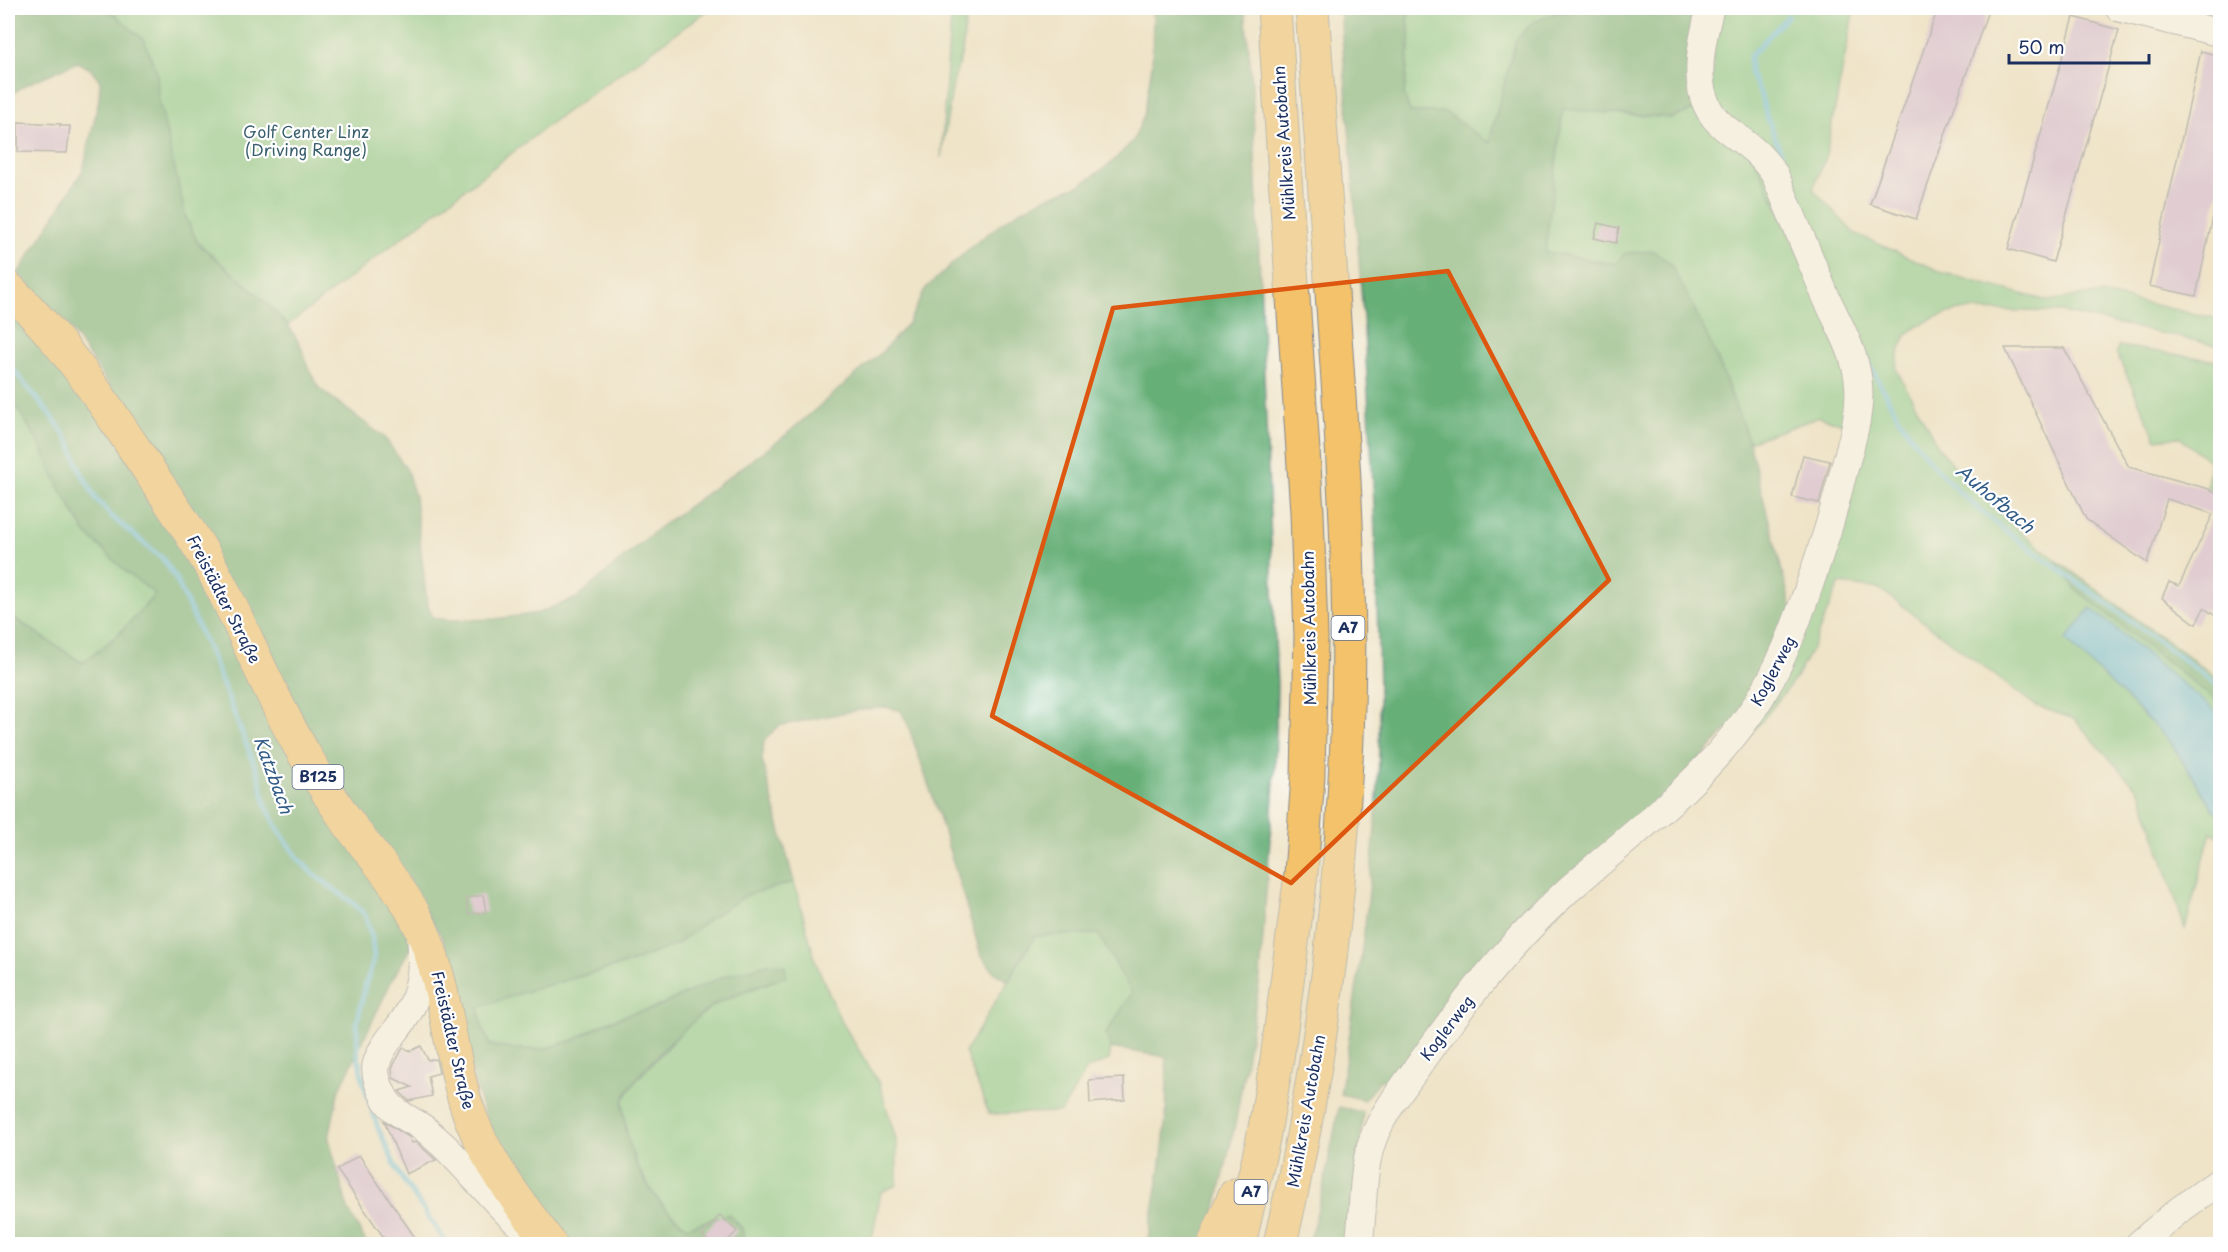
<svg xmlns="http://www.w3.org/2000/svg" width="2228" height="1252" viewBox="0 0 2228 1252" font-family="'Playpen Sans',sans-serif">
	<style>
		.green { fill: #7dcb8b; stroke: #4c7d74; stroke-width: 1.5 }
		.forest { fill: #66af77; stroke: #406f6a; stroke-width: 1.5 }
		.water { fill: #68c1e5; stroke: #4278a2; stroke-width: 1.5 }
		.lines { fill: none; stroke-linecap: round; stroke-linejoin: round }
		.stream { stroke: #68c1e5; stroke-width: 5 }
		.building { fill: #ceafdc }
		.minor-casing { stroke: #858a93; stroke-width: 29 }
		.major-casing { stroke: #858a93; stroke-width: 35 }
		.highway-casing { stroke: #858a93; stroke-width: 35 }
		.minor { stroke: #fff; stroke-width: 27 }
		.major { stroke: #f3c26a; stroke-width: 33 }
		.highway { stroke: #f3c26a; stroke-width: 33 }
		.marked { fill: none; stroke: #de5710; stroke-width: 4.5; stroke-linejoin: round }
		.labels { text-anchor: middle; stroke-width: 4.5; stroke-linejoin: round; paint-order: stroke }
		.shield { fill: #fff; stroke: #5f6d8e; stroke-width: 1.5 }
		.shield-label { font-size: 15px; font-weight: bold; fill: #1b2f5e }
		.park-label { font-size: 16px; fill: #385e6c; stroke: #fff }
		.street-label { font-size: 16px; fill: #1b2f5e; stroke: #fff }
		.water-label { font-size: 18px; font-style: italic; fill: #325b86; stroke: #fff }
	</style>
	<rect width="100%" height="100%" fill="#fff"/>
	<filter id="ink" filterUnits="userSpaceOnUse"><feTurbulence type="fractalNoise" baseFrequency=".0167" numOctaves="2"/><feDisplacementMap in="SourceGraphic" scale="12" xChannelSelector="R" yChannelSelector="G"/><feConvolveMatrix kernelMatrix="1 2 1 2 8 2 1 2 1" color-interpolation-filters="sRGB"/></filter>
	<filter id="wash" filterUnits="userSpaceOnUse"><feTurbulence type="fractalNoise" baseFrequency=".008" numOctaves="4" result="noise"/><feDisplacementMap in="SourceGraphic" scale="24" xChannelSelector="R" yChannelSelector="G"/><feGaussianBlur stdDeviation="1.35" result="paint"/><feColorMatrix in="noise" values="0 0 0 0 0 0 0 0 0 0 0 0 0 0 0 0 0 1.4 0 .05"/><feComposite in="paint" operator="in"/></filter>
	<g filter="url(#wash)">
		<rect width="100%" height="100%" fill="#efe4c8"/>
		<g class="green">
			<path d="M107 8H711L555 120 288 325 259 296 198 243 186 218 166 134 158 96 157 73 123 23Z"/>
			<path d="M953 8H967L962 52 953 83 941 158 949 37Z"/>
			<path d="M1407 8H1582L1556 13 1516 40 1489 143 1445 112H1410L1404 94 1410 39Z"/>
			<path d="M1715 8H1809L1836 13 1854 10 1825 160 1813 189 1854 233 1944 273 2048 301 2083 295 2102 294 2220 319V346L2062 312 1960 310 1936 317 1918 326 1906 335 1900 349 1896 369 1939 448 1957 470 1985 495 2008 521 2055 559 2076 589 2220 704V837L2211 832 2185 929 2141 793 2074 719 2036 706 1880 589 1839 584 1811 650 1796 678 1732 758 1757 713 1861 434 1820 271 1711 99Z"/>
			<path d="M1700 108 1753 156 1847 357 1851 426 1819 417 1749 442 1716 355 1615 264 1545 252 1563 109 1671 118Z"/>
			<path d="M2119 346 2220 361V480L2216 489 2211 490 2207 486 2210 462 2179 437 2156 439 2116 352Z"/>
			<path d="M8 393 38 441 60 488 85 532 126 572 155 594C131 623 113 641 82 663L8 614Z"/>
			<path d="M794 882 816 963 840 1019 880 1085 897 1143V1185L881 1192 871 1244H744L742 1228 687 1227 669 1213 654 1195 640 1171 627 1141 623 1101 635 1082 687 1026 717 1003 786 976 727 975 652 1009 632 1013 605 1023 574 1040 544 1049H511L490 1045 482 1027 479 1007 534 989 629 963 677 944 710 918 747 895Z"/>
			<path d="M1098 933 1133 993 1106 1034 1111 1048 1109 1060 1087 1069 1061 1112 989 1114 965 1052 1035 936Z"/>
		</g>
		<g class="forest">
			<path d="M8 8H107L144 40 157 73 158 96 186 218 198 243 259 296 288 325 301 346 308 368 319 388 385 438 407 470 415 497 427 602 433 618 453 620 495 619 538 613 576 598 656 530 782 438 882 352 908 323 926 288 973 245 1013 215 1042 199 1080 185 1110 164 1133 141 1144 115 1152 64 1153 8H1245L1252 84 1277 686 1275 768 1260 979 1236 1120 1208 1244H1147C1159 1180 1170 1123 1166 1057L1111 1048 1106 1034 1132 993 1098 934 1035 936 1008 981 995 973 981 955 939 816 908 725 901 711 886 707 853 711 778 726 764 741 762 760 794 882 747 895 710 918 677 944 629 963 534 989 479 1007 482 1027 490 1045 511 1049H544L574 1040 605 1023 632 1013 652 1009 727 975 768 964 785 965 786 976C764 985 739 991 718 1003 698 1013 628 1081 623 1101 622 1106 624 1114 625 1120 629 1164 652 1201 687 1227L729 1214 742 1228 744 1244H568C530 1196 490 1144 475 1084 463 1034 458 985 442 937L329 766 140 430 65 321 18 274 83 170 99 99 100 81 92 70 78 62 25 85 8 97Z"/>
			<path d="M1340 8H1407L1410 39 1404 94 1410 112H1445L1489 143 1516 40 1532 23 1556 13 1582 8H1704L1700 108 1671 118 1563 109 1545 252 1615 264 1625 253 1653 251 1670 263 1692 304 1716 355 1749 442 1794 618 1750 705 1399 1083 1380 1080 1364 1100 1340 1094C1357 991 1372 888 1378 784 1381 721 1378 656 1377 593 1372 397 1354 202 1340 8Z"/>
			<path d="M8 306 109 427 401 912 411 947 393 978 338 1093 329 1139 348 1209 367 1244H8V614L82 663C113 641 131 623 155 594L126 572 85 532 60 488 38 441 8 393Z"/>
			<path d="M2055 559 2220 680V704L2076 589Z"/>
			<path d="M1339 1107 1363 1112 1353 1244H1309L1323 1188Z"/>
		</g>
		<path class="water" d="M2091 608 2220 715V813L2214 810 2169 740 2066 640Z"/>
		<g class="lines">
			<g class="stream">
				<path d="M1788 16 1750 56V73L1760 93 1767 117 1802 205"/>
				<path d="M1864 352C1883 393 1906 434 1936 468 1977 514 2031 549 2081 585 2128 618 2174 653 2220 687"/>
				<path d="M8 363 56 422 71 445 80 470 96 499 112 517 163 559 175 577 211 655 259 776 266 806 281 834 298 858 312 873 353 903 365 915 372 938 374 959 365 986 357 1024 358 1056 364 1085 378 1128 399 1174 447 1244"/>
			</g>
		</g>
		<g id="blocks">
			<g class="building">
				<path d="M1938 8H1989L1916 219 1870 204Z"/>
				<path d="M2074 17 2119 30 2053 262 2008 249Z"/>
				<path d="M2201 51 2220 56V184L2196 296 2149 286Z"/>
				<path d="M18 122 61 124 60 126H70L67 153 18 152Z"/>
				<path d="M1598 223 1619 228 1616 243 1594 238Z"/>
				<path d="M2005 348H2064L2129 467 2209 489 2220 494V619L2204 608 2196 624 2162 598 2169 582 2179 586 2213 514 2167 499 2147 563 2086 519Z"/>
				<path d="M1803 455 1830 461 1819 503 1792 497Z"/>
				<path d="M483 895 486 912 469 914 466 898Z"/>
				<path d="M421 1046 428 1060 436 1059 439 1073 428 1076 432 1096 409 1101 399 1091 412 1087 393 1078 392 1068 403 1048 411 1051Z"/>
				<path d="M1124 1078 1125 1100 1090 1103 1089 1080Z"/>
				<path d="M384 1121 409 1137 412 1143 416 1142 436 1160 406 1174Z"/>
				<path d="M359 1155 380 1186 420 1245H389L337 1170Z"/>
				<path d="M720 1215 737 1231 724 1245H712L702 1235Z"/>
			</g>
		</g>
	</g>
	<g filter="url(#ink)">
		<use href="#blocks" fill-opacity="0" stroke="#858a93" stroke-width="1.5"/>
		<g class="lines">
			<defs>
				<g id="minor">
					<path d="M2119 8 2220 33"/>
					<path d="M421 940C423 966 420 993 407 1015 397 1032 381 1045 376 1065 374 1076 381 1091 386 1100 396 1115 413 1120 426 1130 432 1135 437 1140 443 1145 475 1176 501 1211 536 1239"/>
					<path d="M1359 1244C1364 1210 1361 1171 1373 1139 1385 1108 1409 1080 1427 1054 1468 996 1514 939 1567 891 1628 837 1695 789 1744 722 1786 666 1805 598 1827 532 1834 510 1839 488 1845 466 1853 437 1862 409 1858 379 1854 350 1838 323 1826 297 1809 257 1792 215 1775 175 1759 151 1747 145 1725 128 1687 98 1701 47 1710 8"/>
					<path d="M2139 1244 2178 1211 2220 1181"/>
				</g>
				<path id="major" d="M8 288C60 337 99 395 138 454 163 492 189 528 211 567 244 628 268 693 303 752 319 779 336 807 355 832 378 862 405 893 421 928 446 984 448 1043 465 1101 481 1155 517 1200 550 1244"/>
				<g id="highway">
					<path d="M1214 1244 1235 1195"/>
					<path d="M1239 1244 1263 1139 1277 1059 1301 874 1308 776 1311 637 1307 512 1274 8"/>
					<path d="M1280 1244C1319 1078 1341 909 1347 737 1353 594 1343 450 1333 307 1326 207 1319 107 1312 8"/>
				</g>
			</defs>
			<use href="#minor" class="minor-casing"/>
			<use href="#major" class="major-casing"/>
			<use href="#highway" class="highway-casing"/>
			<use href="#minor" class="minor"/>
			<use href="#major" class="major"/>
			<use href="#highway" class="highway"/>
		</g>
	</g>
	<path d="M0 0H2228V1252H0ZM1448 271 1609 580 1291 883 992 716 1113 308Z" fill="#efe4c8" fill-opacity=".55" fill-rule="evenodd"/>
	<path class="marked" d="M1448 271 1609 580 1291 883 992 716 1113 308Z"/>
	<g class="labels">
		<g class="shield">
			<rect x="1331.5" y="616" width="33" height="24" rx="4.5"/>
			<rect x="292.5" y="765" width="51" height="24" rx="4.5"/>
			<rect x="1234.5" y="1180" width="33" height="24" rx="4.5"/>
		</g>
		<g class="shield-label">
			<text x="1348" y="633">A7</text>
			<text x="318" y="782">B125</text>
			<text x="1251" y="1197">A7</text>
		</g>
		<g class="park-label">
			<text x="306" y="138">Golf Center Linz<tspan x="306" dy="18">(Driving Range)</tspan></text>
		</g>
		<g class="street-label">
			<text transform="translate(1284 143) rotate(-94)" y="6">Mühlkreis Autobahn</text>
			<text transform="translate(224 599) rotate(63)" y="6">Freistädter Straße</text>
			<text transform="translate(1309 628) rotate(-91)" y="6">Mühlkreis Autobahn</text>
			<text transform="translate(1773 671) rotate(-62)" y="6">Koglerweg</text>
			<text transform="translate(1447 1028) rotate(-53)" y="6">Koglerweg</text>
			<text transform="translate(453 1040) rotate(77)" y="6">Freistädter Straße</text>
			<text transform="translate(1306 1111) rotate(-80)" y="6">Mühlkreis Autobahn</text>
		</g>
		<g class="water-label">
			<text transform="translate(1995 499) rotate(40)" y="6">Auhofbach</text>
			<text transform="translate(273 775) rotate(70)" y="6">Katzbach</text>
		</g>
	</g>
	<rect width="2228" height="1252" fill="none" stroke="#fff" stroke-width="30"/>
	<path d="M2009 54v9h140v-9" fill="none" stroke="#1b2f5e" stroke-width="3"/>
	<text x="2018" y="54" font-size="18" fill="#1b2f5e" stroke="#ffffff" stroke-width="4.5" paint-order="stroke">50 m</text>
</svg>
